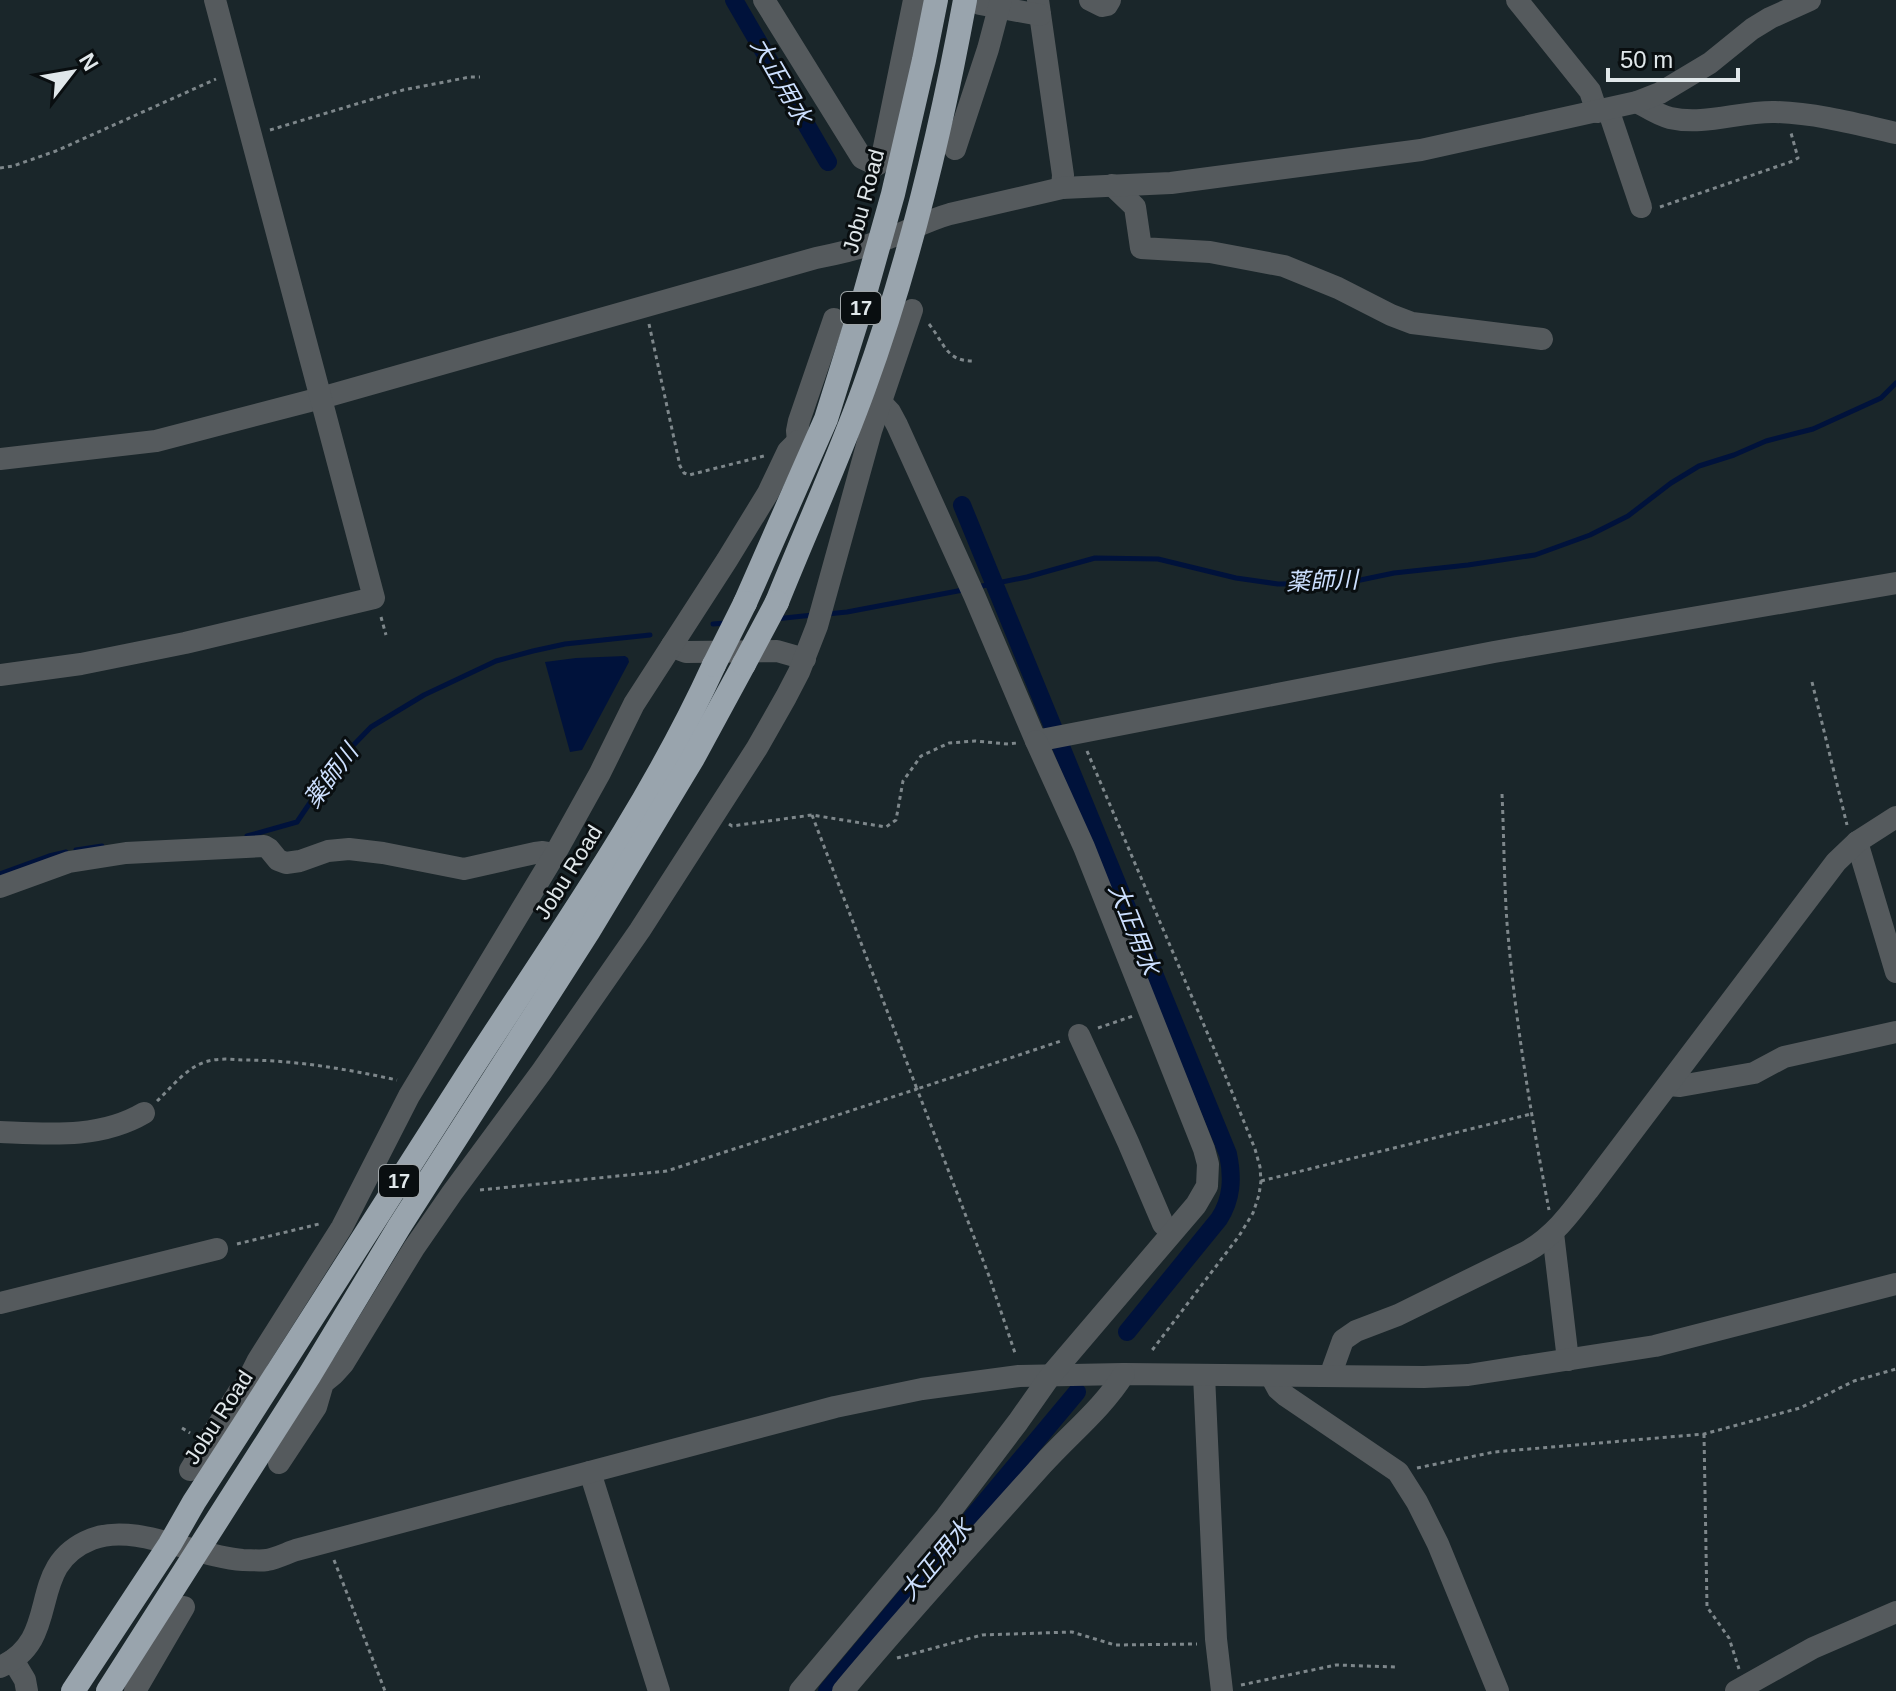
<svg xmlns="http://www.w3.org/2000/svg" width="1896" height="1691" viewBox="0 0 1896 1691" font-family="Arial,'Noto Sans JP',sans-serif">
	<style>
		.water { fill: #00123b }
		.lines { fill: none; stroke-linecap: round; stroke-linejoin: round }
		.stream { stroke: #00123b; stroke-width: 5 }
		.canal { stroke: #00123b; stroke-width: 18 }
		.path { stroke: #7e878b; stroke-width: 3; stroke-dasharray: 4 4; stroke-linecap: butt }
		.minor { stroke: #555a5d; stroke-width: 22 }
		.highway { stroke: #99a4ad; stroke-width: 24 }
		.highway-bridge { stroke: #99a4ad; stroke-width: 24 }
		.labels { text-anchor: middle; stroke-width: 6; stroke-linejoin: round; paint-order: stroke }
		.shield { fill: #090e10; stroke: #a0a6a9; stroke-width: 2 }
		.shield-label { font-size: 20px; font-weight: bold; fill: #e0e7ea }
		.street-label { font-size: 22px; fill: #e0e7ea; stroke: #090e10 }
		.water-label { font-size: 24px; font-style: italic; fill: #ccdffe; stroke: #090e10 }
	</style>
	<rect width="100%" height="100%" fill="#1a262a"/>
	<path class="water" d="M625 656 628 658 629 662 582 750 570 752 545 662 576 658Z"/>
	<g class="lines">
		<g class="stream">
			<path d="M977 587 1027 577 1095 558 1158 559 1236 578 1278 584 1346 583 1394 573 1468 565 1535 555 1590 535 1628 516 1671 483 1699 466 1734 455 1766 441 1813 429 1881 398 1896 383"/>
			<path d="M827 614 847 612 963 590"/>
			<path d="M775 619 813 615"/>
			<path d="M713 624 726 623"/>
			<path d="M247 836 297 822 338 761 371 727 424 695 496 661 533 651 565 644 650 635"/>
			<path d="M76 850 102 846"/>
			<path d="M0 874 49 856 66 852"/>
		</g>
		<g class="canal">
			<path d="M734 0 828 162"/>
			<path d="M962 505 1228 1154C1233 1178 1232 1199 1219 1219L1127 1332"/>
			<path d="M827 1691 1077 1392"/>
		</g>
		<g class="path">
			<path d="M270 130 403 90 470 77H480"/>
			<path d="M0 168 13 166 56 151 216 79"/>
			<path d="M1660 207 1793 161 1798 158 1791 133"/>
			<path d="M649 324 680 466 684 473 689 475 764 456"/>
			<path d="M929 324C945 344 946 362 975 361"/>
			<path d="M381 617 386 635"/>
			<path d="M1812 682 1847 825"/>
			<path d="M1087 751 1221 1065 1255 1149 1260 1167 1261 1181 1259 1195 1253 1213 1239 1236 1150 1353"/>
			<path d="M1502 794C1504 837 1504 881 1507 923 1515 1020 1531 1115 1549 1210"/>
			<path d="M812 815 917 1089 1061 1041"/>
			<path d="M729 824 732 826 812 815 886 827 896 820 903 781 921 756 949 743 975 741 1008 744 1017 743"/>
			<path d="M1098 1028 1133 1016"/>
			<path d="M157 1101C172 1087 186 1068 205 1062 217 1058 230 1059 242 1060 295 1060 346 1069 397 1080"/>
			<path d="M1261 1181 1531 1114"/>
			<path d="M480 1190 667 1171 917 1089 989 1276 1016 1356"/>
			<path d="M237 1244 319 1224"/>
			<path d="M182 1428 190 1433"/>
			<path d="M1704 1434 1707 1607 1729 1638 1739 1669"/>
			<path d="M1417 1468 1494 1452 1704 1434 1800 1408 1854 1381 1896 1369"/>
			<path d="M334 1560 385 1691"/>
			<path d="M897 1658 982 1635 1072 1632 1115 1645 1197 1644"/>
			<path d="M1241 1685 1336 1665 1396 1667"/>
		</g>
		<g class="minor">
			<path d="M764 0 862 158 877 165 883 152 914 0"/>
			<path d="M1038 0 1063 175 1062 188"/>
			<path d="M1090 0 1102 6 1107 5 1110 0"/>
			<path d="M1517 0 1590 91 1597 112"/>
			<path d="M980 4 1040 15"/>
			<path d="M1637 102C1648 108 1658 115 1670 118 1705 126 1740 111 1775 112 1815 113 1857 124 1896 133"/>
			<path d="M1608 109 1641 207"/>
			<path d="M955 149 988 49 1001 0"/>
			<path d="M1112 185 1135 207 1141 248 1210 252 1284 266 1338 288 1391 315 1412 323 1542 339"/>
			<path d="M875 396 890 412 897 425 974 595 1036 741 1494 652 1896 583"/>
			<path d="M798 441 797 431 799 421 834 319"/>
			<path d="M0 459 156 441 321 398 816 258C837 254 858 249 878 242 903 234 925 221 950 214L1062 188 1171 183 1421 150 1637 102 1660 93 1710 63 1752 29 1770 18 1810 0"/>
			<path d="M672 645 678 649 686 652 777 651 805 659"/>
			<path d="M0 675 81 664 185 643 374 598 215 0"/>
			<path d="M1857 842 1896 972"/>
			<path d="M0 887 69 862 126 853 264 846 269 849 278 860 286 863 300 861 328 851 349 849 383 853 464 869 535 853 543 852 555 854"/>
			<path d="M1079 1035 1128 1142 1163 1224 1171 1232"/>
			<path d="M1669 1085 1680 1086 1754 1073 1784 1057 1896 1032"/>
			<path d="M0 1132C48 1134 100 1139 144 1113"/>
			<path d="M1553 1233 1568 1360"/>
			<path d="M0 1303 217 1249"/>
			<path d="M1204 1375 1216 1639 1222 1691"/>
			<path d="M1271 1376 1278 1389 1286 1396 1398 1472 1417 1502 1438 1544 1498 1691"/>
			<path d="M1330 1376 1343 1340 1356 1331 1398 1315 1526 1252C1553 1237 1570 1214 1589 1189L1836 862 1857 842 1896 817"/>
			<path d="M262 1397 250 1381 252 1372 258 1360 342 1227 409 1096 555 854 600 773 634 704 727 560 768 493 788 451 798 441H805L815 445"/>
			<path d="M279 1463 316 1407 323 1383 334 1374 343 1364 414 1248 452 1193 542 1071 640 930 757 748 786 697 799 672 817 626 871 431 912 310"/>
			<path d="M190 1470 238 1393 250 1381"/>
			<path d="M590 1472 659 1691"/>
			<path d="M13 1660 25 1680 27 1691"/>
			<path d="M0 1667C65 1638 23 1566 92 1539 135 1522 196 1557 243 1560 250 1560 260 1561 267 1560 277 1558 287 1553 296 1550L835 1407 922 1389 1019 1376 1124 1374 1424 1377 1468 1375 1655 1346 1896 1284"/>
			<path d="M135 1691 184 1607"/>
			<path d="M800 1691 946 1517 1018 1422 1051 1375 1196 1205 1207 1186 1208 1164 1204 1149 1084 847 1036 741"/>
			<path d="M843 1691C907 1614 975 1540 1042 1465 1069 1435 1103 1408 1124 1374"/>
			<path d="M1736 1691 1813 1648 1896 1612"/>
		</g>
		<g class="highway">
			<path d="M777 602C806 530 838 460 864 388 910 262 941 131 965 0"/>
			<path d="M745 603 826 419 862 304 893 194 924 60 936 0"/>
			<path d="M73 1691 170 1544 194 1502C286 1360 376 1217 468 1074 554 941 648 810 714 665"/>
			<path d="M108 1691 309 1376 399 1227 588 932 693 758 744 664"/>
		</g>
		<g class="highway-bridge">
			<path d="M744 664 777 602"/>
			<path d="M714 665 745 603"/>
		</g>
	</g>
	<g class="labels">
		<g class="shield">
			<rect x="841" y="292" width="40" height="32" rx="6"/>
			<rect x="379" y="1165" width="40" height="32" rx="6"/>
		</g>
		<g class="shield-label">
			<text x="861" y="315">17</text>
			<text x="399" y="1188">17</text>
		</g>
		<g class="street-label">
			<text transform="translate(863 201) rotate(-75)" y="8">Jobu Road</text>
			<text transform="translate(568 872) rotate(-58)" y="8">Jobu Road</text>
			<text transform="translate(218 1417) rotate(-57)" y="8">Jobu Road</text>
		</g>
		<g class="water-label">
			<text transform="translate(781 81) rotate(60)" y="8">大正用水</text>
			<text transform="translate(1322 581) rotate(-2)" y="8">薬師川</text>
			<text transform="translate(331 776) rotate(-53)" y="8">薬師川</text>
			<text transform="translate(1134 929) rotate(68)" y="8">大正用水</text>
			<text transform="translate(936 1560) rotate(-50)" y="8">大正用水</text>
		</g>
	</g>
	<g transform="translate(72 72) rotate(59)" stroke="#090e10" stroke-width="6" paint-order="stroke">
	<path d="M0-6L14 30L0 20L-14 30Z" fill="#e0e7ea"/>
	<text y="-12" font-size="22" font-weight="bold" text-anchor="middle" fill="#e0e7ea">N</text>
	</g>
	<path d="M1608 68v12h130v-12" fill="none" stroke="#e0e7ea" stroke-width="4"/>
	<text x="1620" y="68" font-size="24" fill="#e0e7ea" stroke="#090e10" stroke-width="6" paint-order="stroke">50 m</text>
</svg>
